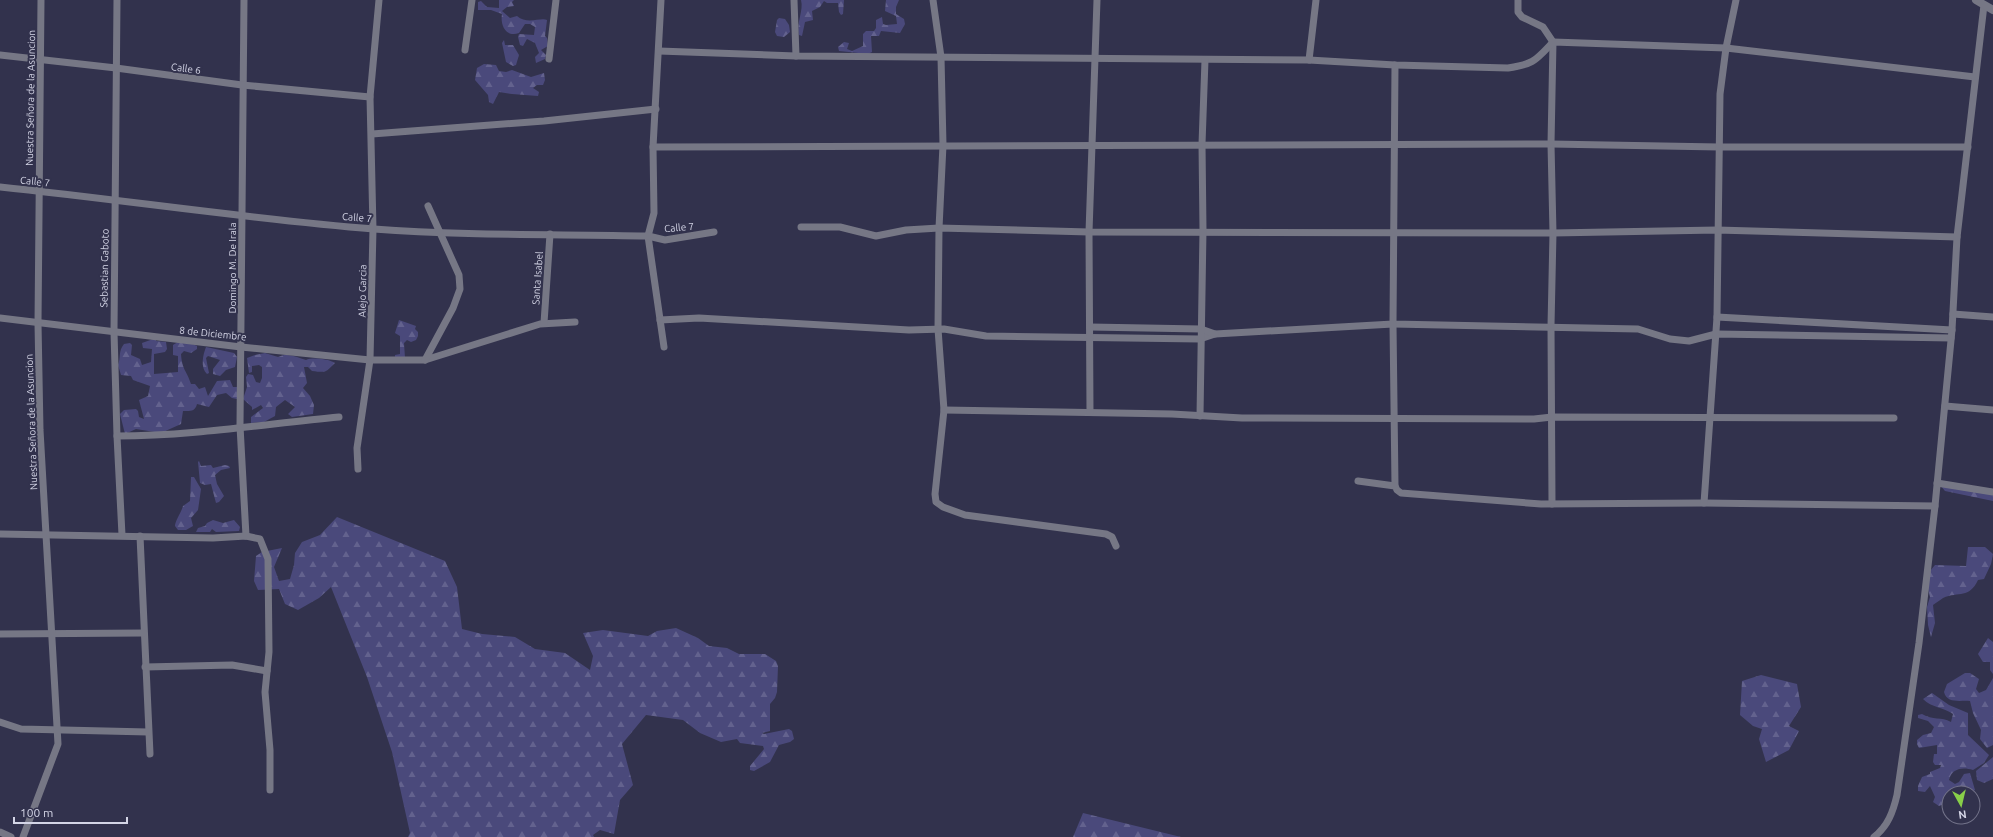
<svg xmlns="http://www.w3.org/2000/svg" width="1993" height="837" viewBox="0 0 1993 837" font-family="Ubuntu,sans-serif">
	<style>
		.forest { fill: url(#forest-firs) }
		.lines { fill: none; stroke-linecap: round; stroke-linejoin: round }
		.minor { stroke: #767785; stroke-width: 7 }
		.tertiary { stroke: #767785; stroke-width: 8 }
		.labels { text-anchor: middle; stroke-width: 4; stroke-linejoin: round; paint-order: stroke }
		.street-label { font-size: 10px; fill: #d4d5e6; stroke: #32324d }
	</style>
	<defs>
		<pattern id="forest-firs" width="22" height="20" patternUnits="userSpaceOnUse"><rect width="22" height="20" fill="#4a497b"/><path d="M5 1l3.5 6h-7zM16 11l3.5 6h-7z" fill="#63628e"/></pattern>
	</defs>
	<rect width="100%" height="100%" fill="#32324d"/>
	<g class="forest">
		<path d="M499 0H514L512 2 514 6 507 7 502 11 510 18 517 16C527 25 541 17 547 20L545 36 547 38 548 46 541 50 546 55 545 59 536 63 535 57 539 53 535 43 527 39 523 46 520 45 518 37 519 34 534 35 535 27 530 24H525L519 33C506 38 500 25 502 14L491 10H478V2L481 1 487 7 499 8Z"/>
		<path d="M801 0H844L843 14 841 15 839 12 838 3H827L824 1 820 7 812 11 813 20 805 22 802 36 799 35C796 23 804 10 801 0Z"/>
		<path d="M886 0H899L896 7V14L904 19 905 24 900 33 881 31 879 36H871L872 52 868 54 839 51 838 47 844 42 849 43 847 49 852 51 863 46V34L866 31H874L876 28V20L882 17 883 24 886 25 897 24 896 16 885 11Z"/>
		<path d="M779 18 785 19 789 25 790 32 784 37 777 36 775 32 777 20Z"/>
		<path d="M504 40 505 45H513L519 55 516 65 513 66 506 62 502 43Z"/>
		<path d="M484 64 496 65 499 71 506 72 512 70 531 77 544 73 545 80 543 85H537L533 88 539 92 538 96 512 94 499 92 493 104 489 102 488 95 475 80 477 68Z"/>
		<path d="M399 320 416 326 415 329 418 332V336L416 340 411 342 407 340 404 343 405 358H395V355L400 354V336L395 333Z"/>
		<path d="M156 338V341L166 342 167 349 165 352 154 354V374L178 372V356L173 355V345C179 340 190 343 197 346V349L191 353 184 351 181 354C182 370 187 371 191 384H195L199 389 205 387 208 396 217 381 230 380 233 387H239V396L237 399 232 398 226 393 217 395 209 407 197 404C195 412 190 411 183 411L181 424 161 433 136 429 125 434 120 414 124 410 136 409 138 411 139 417 144 419 139 400 148 396 150 386 133 380 131 376 121 375 118 365C121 358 118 351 124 344L130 343 132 345 131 355 140 359 142 365 151 362 152 349 143 348 142 343Z"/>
		<path d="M206 347 234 353 237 357 235 367 226 370 220 376 213 374V369L220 360 208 356 206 358 209 373 207 374C200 367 203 355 206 347Z"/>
		<path d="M265 353 278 357C287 352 297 357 306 360 312 357 329 359 335 363 325 372 328 373 312 371L308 367H304L307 383 303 388 310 396 314 405 313 414 292 417 288 414 295 407 285 400 276 407 275 416 264 422 251 423V417L263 408 261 405 252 410V407L243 399 247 387 246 377 248 374 253 375 256 382 260 383 262 378V367L259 365 252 366V372L249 373 247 358 255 355Z"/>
		<path d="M199 461 201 466 211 465 213 468 225 465 229 466 230 468 221 470 215 475 217 484 224 496 219 502 216 503 211 484 205 485 200 483 198 462Z"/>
		<path d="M191 477H194L201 489 198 510 191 518 193 526 186 530H178L175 526C175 521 181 513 183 506L190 501Z"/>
		<path d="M1939 484 1993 489V501L1945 491Z"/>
		<path d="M337 517 445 561 457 587 462 629 482 634 515 637 535 649 565 653 590 670 593 656 583 633 603 630 648 636 657 631 676 628 698 638 709 646 727 648 739 654H765L776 661 778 666 777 692 775 698 770 704V731L762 733 764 734 789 729 792 731 794 739 790 742 779 745 770 762 754 771 750 770V766L764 749 763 746 740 743 737 739 721 742 700 733 683 720 646 715 622 744 633 785 620 800 614 834 600 830 593 835 594 837H408L410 833 392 752 367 677 331 587 319 598 298 610 285 604 279 589 258 590 254 581 256 556 262 552 282 548 274 567 279 581 290 579 294 565 295 553 302 542 320 535Z"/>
		<path d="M213 520 223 523 234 520 240 527 239 531 216 532 212 529 210 532H196L198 528 205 526 207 523Z"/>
		<path d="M1968 547H1985L1993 554 1991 564 1984 579 1978 580C1969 599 1959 591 1943 598 1940 600 1936 603 1933 605L1935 623 1931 637 1928 625 1927 607 1930 597 1928 589 1930 571 1935 565 1966 566Z"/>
		<path d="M1988 638 1993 642V674L1990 670V662H1983L1978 654Z"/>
		<path d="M1965 673H1970L1979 679 1976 689 1979 693 1986 690 1993 678V745L1987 748 1980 739 1981 730 1973 713 1970 701C1960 700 1947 704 1944 692L1947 684Z"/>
		<path d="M1761 675 1797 684 1801 707 1789 726 1799 731 1789 750 1766 762 1759 739 1762 729 1753 726 1740 715 1742 681Z"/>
		<path d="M1932 693 1949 705 1968 713V735L1989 755 1984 763 1973 770C1963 767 1952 768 1949 780L1955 784 1959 782 1964 774 1970 773 1975 790 1971 793H1949V802L1939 806 1933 802 1935 797 1930 786 1925 792 1918 791V786L1922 777 1930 774V772L1940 768 1941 765H1935L1933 762 1934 754H1937V745L1919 748 1917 744V740L1923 735 1931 733 1934 727 1928 721 1918 718V715L1922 714C1933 721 1941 716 1951 722L1953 714C1943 707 1932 708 1923 699Z"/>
		<path d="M1993 757V779L1984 783 1977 780 1976 771Z"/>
		<path d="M1083 813 1181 837H1073Z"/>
	</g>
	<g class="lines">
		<g class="minor">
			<path d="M117 0 114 332 117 436 122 535"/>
			<path d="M244 0 240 426 246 536"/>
			<path d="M661 0 653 147 654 213 648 236 664 347"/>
			<path d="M794 0 796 56"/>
			<path d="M933 0 941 57 943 145 939 228 938 329 944 410 935 494 936 502 943 507 965 515 1106 534 1112 537 1116 546"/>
			<path d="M1518 0V12L1522 17 1543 27 1553 42 1551 144 1553 233 1551 326 1552 504"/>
			<path d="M465 50 472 0"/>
			<path d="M659 51 796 56 1309 60 1395 65 1508 68C1534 64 1535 61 1553 42L1726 48 1975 77"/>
			<path d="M0 55 116 68 242 85 370 97"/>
			<path d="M549 59 556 0"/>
			<path d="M1309 60 1316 0"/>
			<path d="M1395 65 1393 324 1638 329 1670 339 1689 341 1716 334 1951 338"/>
			<path d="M372 134 544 121 656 109"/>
			<path d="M653 147 1551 144 1719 147H1968"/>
			<path d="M0 187C125 200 249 219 374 229 465 236 557 234 648 236L665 240 714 232"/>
			<path d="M801 227H840L876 236 906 230 939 228 1089 232 1553 233 1717 230 1957 237"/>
			<path d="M1953 314 1993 317"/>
			<path d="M1717 317 1952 330"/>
			<path d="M0 318 241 347 370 360H425L540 324 575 322"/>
			<path d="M660 320 699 318 909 330 944 329 986 336 1200 339 1215 334 1393 324 1395 486"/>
			<path d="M544 323 550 234"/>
			<path d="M1090 327 1201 329 1215 334"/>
			<path d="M425 360 453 308 460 289 459 275 428 206"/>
			<path d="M1945 406 1993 410"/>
			<path d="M944 410 1172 414 1242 418 1534 419 1552 417 1894 418"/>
			<path d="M1090 412 1089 232 1097 0"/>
			<path d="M1200 416 1203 230 1202 144 1205 60"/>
			<path d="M117 436C191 436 265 424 339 417"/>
			<path d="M358 469 357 448 370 360 373 229 370 97 379 0"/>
			<path d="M1358 481 1395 486 1397 490 1401 493 1541 504 1704 503 1935 506"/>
			<path d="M1937 483 1993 492"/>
			<path d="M1704 503 1717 317 1720 94 1726 48 1736 0"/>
			<path d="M0 534 213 538 246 536 260 539 268 559 269 652 265 692 270 750V790"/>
			<path d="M140 536 150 754"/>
			<path d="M0 634 143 633"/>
			<path d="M145 667 232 665 267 671"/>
			<path d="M0 722 21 729 148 732"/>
			<path d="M0 832 11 837"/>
			<path d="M23 837 58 744 40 430 38 323 41 0"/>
			<path d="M1874 837C1888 826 1893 812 1897 795L1919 643 1935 506 1952 330 1957 237 1984 5"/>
		</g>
		<path class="tertiary" d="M1976 0 1993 10"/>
	</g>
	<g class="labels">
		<g class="street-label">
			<text transform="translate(186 68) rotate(8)" y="4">Calle 6</text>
			<text transform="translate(30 98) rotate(-89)" y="4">Nuestra Señora de la Asuncion</text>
			<text transform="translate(35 181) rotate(6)" y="4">Calle 7</text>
			<text transform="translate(357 217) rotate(5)" y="4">Calle 7</text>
			<text transform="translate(679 227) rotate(-5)" y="4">Calle 7</text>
			<text transform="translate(104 268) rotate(-89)" y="4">Sebastian Gaboto</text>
			<text transform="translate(232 268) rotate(-90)" y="4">Domingo M. De Irala</text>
			<text transform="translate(537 278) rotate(-86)" y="4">Santa Isabel</text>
			<text transform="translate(362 291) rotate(-89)" y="4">Alejo Garcia</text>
			<text transform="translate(213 333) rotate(6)" y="4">8 de Diciembre</text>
			<text transform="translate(31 422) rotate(-92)" y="4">Nuestra Señora de la Asuncion</text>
		</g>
	</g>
	<g transform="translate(1961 805) rotate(172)"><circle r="19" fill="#32324d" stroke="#73738a"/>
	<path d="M0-3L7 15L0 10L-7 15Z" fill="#88cf49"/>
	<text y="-6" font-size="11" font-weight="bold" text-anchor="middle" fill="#d4d5e6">N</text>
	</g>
	<path d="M14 817v6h113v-6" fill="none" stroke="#d4d5e6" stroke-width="2"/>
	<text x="20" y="817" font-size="12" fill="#d4d5e6" stroke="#32324d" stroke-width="3" paint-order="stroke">100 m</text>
</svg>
